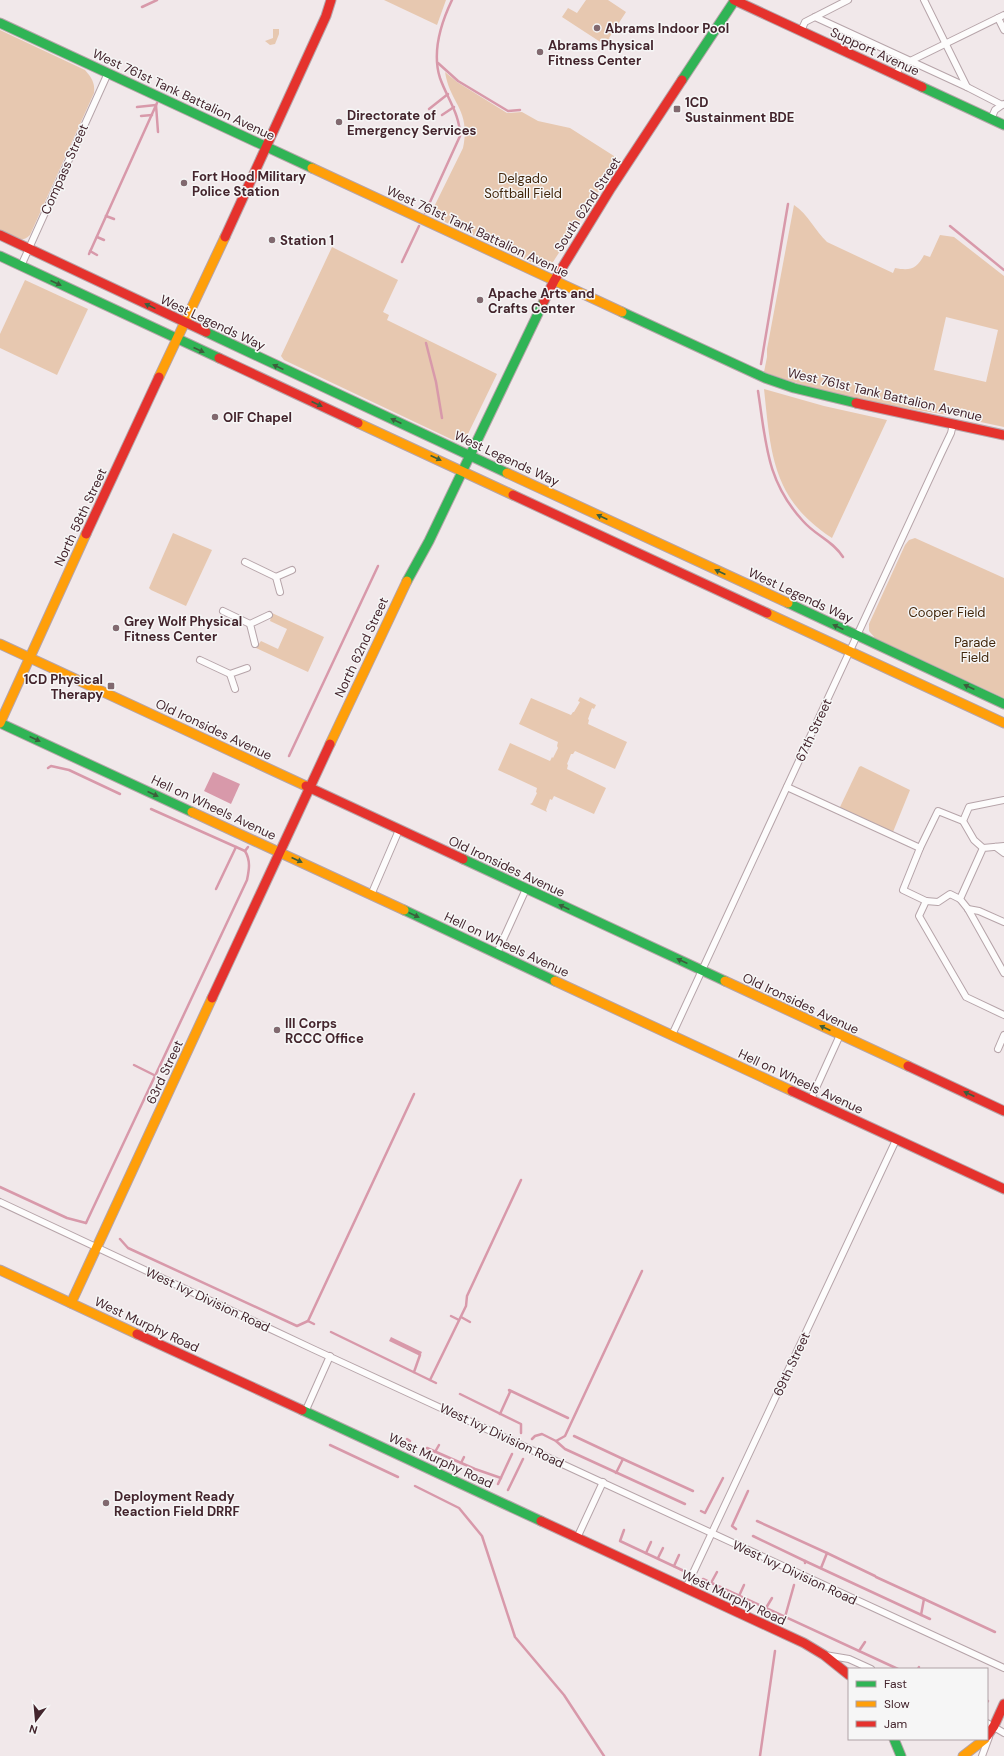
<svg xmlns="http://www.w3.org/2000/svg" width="1004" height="1756" viewBox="0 0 1004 1756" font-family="'DM Sans',sans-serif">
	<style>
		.green { fill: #e7c8b0; fill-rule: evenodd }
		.water { fill: #d899aa }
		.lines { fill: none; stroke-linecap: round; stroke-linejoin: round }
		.stream { stroke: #d899aa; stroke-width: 2.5 }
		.street-casing { stroke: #b6a4a9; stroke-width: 8 }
		.fast-casing { stroke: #b6a4a9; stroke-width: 11 }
		.slow-casing { stroke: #b6a4a9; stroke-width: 11 }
		.jam-casing { stroke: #b6a4a9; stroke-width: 11 }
		.street { stroke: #fdfcfc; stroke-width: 6 }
		.fast { stroke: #30b455; stroke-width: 9 }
		.slow { stroke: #ff9f0a; stroke-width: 9 }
		.jam { stroke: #e5322d; stroke-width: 9 }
		.oneway { fill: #3c5e3d }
		.poi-dot { fill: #81696f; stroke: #f6f6f6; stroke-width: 1.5 }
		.labels { text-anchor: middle; stroke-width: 3; stroke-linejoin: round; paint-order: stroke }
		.poi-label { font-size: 13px; font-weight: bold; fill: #44252d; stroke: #f6f6f6; text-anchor: start }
		.street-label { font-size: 13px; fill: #44252d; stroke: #f6f6f6 }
		.park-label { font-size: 13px; fill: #42270c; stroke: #f6f6f6 }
	</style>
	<rect width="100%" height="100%" fill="#f1e8ea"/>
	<g class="green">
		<path d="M384 0H446L437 25Z"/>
		<path d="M586 0H608L626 12 609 38 612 40 608 47 562 17 568 8 577 13Z"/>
		<path d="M273 29H279V34L275 44 270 45 265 41 273 38Z"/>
		<path d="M0 30 85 70C92 78 95 83 94 93L30 235C21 245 10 236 0 232Z"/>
		<path d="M445 72 457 82 507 113 522 112 538 121 570 128 614 156 617 163 553 262 545 267 539 266 430 215 463 148C471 109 450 104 445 72Z"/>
		<path d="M794 205C808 214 815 231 827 242L893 273 895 268C910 271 917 269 924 255L930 257 940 235 954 237 1004 276V427L962 418 963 411 949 408 948 415C886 405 823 394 764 372L767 357V349ZM946 317 998 330 986 382 934 370Z"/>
		<path d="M332 247 398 280 383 312 389 315 387 320 497 374 466 438 460 440H453L284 360 281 356Z"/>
		<path d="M25 280 88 309 57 375 0 348V334Z"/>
		<path d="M764 389 824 406 887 420 832 538C772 499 771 454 764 389Z"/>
		<path d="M173 533 212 550 186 606 151 590 149 588Z"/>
		<path d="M915 538 1004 578V698L875 638 869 631V624L905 545 909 540Z"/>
		<path d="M272 613 324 637 308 672 256 648 261 641 278 649 287 629 270 621Z"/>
		<path d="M580 697 596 705 594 709 592 708 588 719 589 720 588 724 627 742 615 769 575 751 573 754H571L567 764 568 765 567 769 606 788 594 814 554 796 552 800 550 799 546 810 547 812 530 804 532 803 537 793 536 792 537 788 498 770 510 743 550 761 552 757 553 758 558 748 557 746 558 742 519 724 531 698 571 715 573 712H574L580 702 578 701Z"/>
		<path d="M861 766 910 790 893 832H890L841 810 840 807 859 767Z"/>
	</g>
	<g class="water">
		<path d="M213 772 240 784 231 804 204 791Z"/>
		<path d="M391 1337 422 1352 420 1356 389 1341Z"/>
	</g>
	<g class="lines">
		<g class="stream">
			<path d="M142 7 157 0"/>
			<path d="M438 63 458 81 508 111 520 110"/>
			<path d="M137 107 156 105 158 132"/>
			<path d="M429 109 448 94"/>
			<path d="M442 115 454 107"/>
			<path d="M141 116 152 115"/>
			<path d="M425 213 460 136C460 114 447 98 440 78 432 53 441 23 452 0"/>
			<path d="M106 216 114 219"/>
			<path d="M950 226 1004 270"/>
			<path d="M97 237 104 240"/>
			<path d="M90 251 97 255"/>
			<path d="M89 254 157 103"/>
			<path d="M402 262 419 226"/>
			<path d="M426 343 436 382 442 418"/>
			<path d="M761 364 788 204"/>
			<path d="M758 391C766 442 766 481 803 521 816 536 832 540 843 557"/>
			<path d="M289 756 378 566"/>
			<path d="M48 768 51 766 69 770 120 794"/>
			<path d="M151 809 245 851 248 847"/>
			<path d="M216 889 236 847"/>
			<path d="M134 1065 154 1075"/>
			<path d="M0 1187 67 1218 86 1223"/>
			<path d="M86 1223 247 880C249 870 251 861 245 851"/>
			<path d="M120 1239 128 1248 297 1326 308 1321"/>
			<path d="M451 1316 459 1320"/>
			<path d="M461 1317 470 1322"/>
			<path d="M314 1324 308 1321 414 1094"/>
			<path d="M331 1332 436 1383"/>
			<path d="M414 1372 420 1355"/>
			<path d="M430 1380 466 1306 467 1296 521 1180"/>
			<path d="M460 1394 521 1424V1433"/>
			<path d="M500 1414 510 1392 509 1390 568 1418"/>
			<path d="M574 1436 623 1459"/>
			<path d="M407 1439 410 1441"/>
			<path d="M532 1439 535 1436 542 1434 556 1441 565 1436 642 1271"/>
			<path d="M556 1441 565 1449 685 1504"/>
			<path d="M330 1445 398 1477"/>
			<path d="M427 1448 475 1469 501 1478"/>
			<path d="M435 1452 439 1445"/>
			<path d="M461 1463 464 1457"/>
			<path d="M616 1473 623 1459 693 1491"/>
			<path d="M498 1484 512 1454"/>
			<path d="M415 1486 459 1508 482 1536 515 1637 564 1695 604 1756"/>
			<path d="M508 1490 523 1459"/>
			<path d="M701 1511 705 1513 723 1478"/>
			<path d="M757 1521 827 1553"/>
			<path d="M736 1529 732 1526 748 1491"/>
			<path d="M624 1530 620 1541 684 1571"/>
			<path d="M753 1536 805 1561V1563"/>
			<path d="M646 1553 651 1542"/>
			<path d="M658 1558 663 1548"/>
			<path d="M805 1561 930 1619"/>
			<path d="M674 1566 679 1555"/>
			<path d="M821 1568 827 1553 875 1576"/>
			<path d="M876 1577 924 1599"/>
			<path d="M703 1579 898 1669"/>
			<path d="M711 1583 717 1572"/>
			<path d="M739 1596 744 1585"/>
			<path d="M766 1608 772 1598"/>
			<path d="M921 1615 924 1599 995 1632"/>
			<path d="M785 1617 794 1585"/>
			<path d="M859 1651 865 1642"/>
			<path d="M918 1669 919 1667"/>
			<path d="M987 1702 988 1701"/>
			<path d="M760 1756 775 1651"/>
		</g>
		<defs>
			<g id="street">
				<path d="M924 0 967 87 1002 105 1004 104"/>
				<path d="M815 17 967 87"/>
				<path d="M998 18 1004 30"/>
				<path d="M801 31 805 22 848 0"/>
				<path d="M896 75 900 66 1004 15"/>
				<path d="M991 119 995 110 1002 105"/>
				<path d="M21 266 108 73"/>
				<path d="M245 562 276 577"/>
				<path d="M280 592 276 577 292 570"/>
				<path d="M223 611 250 624"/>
				<path d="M255 644 250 624 269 615"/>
				<path d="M200 660 230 674"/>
				<path d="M235 689 230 674 247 668"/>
				<path d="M787 787 920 848 938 811 963 821"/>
				<path d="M1004 846 983 848 960 899 968 909 1004 973"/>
				<path d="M996 847 1004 853"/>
				<path d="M920 848 903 890 926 901"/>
				<path d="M983 848 974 840 963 821 969 807 1004 800"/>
				<path d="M371 895 399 830"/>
				<path d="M960 899 950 894 938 902 926 901 919 916 966 997 1004 1015"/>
				<path d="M968 909 979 911 1004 922"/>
				<path d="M497 953 526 889"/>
				<path d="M672 1035 941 454 951 433 953 424"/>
				<path d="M998 1049 1004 1035"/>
				<path d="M811 1099 840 1035"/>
				<path d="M0 1202 313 1349 1004 1668"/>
				<path d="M305 1412 330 1356"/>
				<path d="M577 1538 603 1482"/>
				<path d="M686 1588 896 1140"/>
				<path d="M825 1655 849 1659 871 1669"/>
				<path d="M987 1723 1004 1733"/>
				<path d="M982 1756 989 1737"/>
			</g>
			<g id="fast">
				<path d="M0 23 312 168"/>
				<path d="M682 80 735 0"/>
				<path d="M922 87 1004 125"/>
				<path d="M0 256 219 358"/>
				<path d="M622 312 765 378 794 388 856 403"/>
				<path d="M206 332 507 473"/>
				<path d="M407 581 429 541 544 301"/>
				<path d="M788 603 1004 704"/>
				<path d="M0 723 192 812"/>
				<path d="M463 859 725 981"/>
				<path d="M404 910 555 981"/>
				<path d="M302 1410 541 1521"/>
				<path d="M894 1739 901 1756"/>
			</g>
			<g id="slow">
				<path d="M312 168 622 312"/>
				<path d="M159 377 225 237"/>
				<path d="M358 423 513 495"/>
				<path d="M507 473 788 603"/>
				<path d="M767 613 1004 723"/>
				<path d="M0 644 306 786"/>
				<path d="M0 723 86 534"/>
				<path d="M330 744 407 581"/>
				<path d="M192 812 404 910"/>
				<path d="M555 981 792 1091"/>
				<path d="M725 981 908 1066"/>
				<path d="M0 1270 137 1334"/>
				<path d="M71 1303 212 998"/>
				<path d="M963 1756 985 1739"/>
			</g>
			<g id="jam">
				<path d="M734 0 922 87"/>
				<path d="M0 235 206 332"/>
				<path d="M225 237 326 16 331 0"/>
				<path d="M544 301 554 281 611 188 682 80"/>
				<path d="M219 358 358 423"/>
				<path d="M856 403 1004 435"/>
				<path d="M513 495 767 613"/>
				<path d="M86 534 159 377"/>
				<path d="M306 786 463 859"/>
				<path d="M212 998 330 744"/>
				<path d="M908 1066 1004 1111"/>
				<path d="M792 1091 1004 1189"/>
				<path d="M137 1334 302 1410"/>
				<path d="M541 1521 804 1643 824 1655 849 1675"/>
				<path d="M987 1736 994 1726 1004 1704"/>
			</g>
		</defs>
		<use href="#street" class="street-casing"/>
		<use href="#fast" class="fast-casing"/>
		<use href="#slow" class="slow-casing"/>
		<use href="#jam" class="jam-casing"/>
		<use href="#street" class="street"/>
		<use href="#fast" class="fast"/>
		<use href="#slow" class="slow"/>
		<use href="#jam" class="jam"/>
	</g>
	<defs><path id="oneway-solid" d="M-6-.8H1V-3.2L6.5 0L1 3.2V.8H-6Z"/></defs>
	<g class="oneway">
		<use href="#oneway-solid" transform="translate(56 283) rotate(25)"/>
		<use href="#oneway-solid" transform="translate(150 306) rotate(-154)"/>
		<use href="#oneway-solid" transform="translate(199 350) rotate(25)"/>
		<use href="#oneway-solid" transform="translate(278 367) rotate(-155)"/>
		<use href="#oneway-solid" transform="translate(317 404) rotate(25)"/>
		<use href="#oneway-solid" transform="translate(396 421) rotate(-155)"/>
		<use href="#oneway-solid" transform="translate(436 458) rotate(25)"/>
		<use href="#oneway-solid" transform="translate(602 517) rotate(-155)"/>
		<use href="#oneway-solid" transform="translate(720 572) rotate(-155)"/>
		<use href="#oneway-solid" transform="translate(838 627) rotate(-155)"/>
		<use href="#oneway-solid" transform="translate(969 687) rotate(-155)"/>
		<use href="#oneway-solid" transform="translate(35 739) rotate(25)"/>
		<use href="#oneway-solid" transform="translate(153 794) rotate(25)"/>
		<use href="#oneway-solid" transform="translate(297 860) rotate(25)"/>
		<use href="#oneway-solid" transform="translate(564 907) rotate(-155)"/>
		<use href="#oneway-solid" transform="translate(414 915) rotate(25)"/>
		<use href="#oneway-solid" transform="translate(682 961) rotate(-155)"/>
		<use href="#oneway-solid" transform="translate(825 1028) rotate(-155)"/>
		<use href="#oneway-solid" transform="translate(969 1094) rotate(-155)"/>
	</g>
	<g class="poi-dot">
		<circle cx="597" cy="28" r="4"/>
		<circle cx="540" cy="52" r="4"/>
		<rect x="673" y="105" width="8" height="8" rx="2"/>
		<circle cx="339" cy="122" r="4"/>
		<circle cx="184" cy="183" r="4"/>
		<circle cx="272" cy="240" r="4"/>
		<circle cx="480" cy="300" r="4"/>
		<circle cx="215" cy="417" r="4"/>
		<circle cx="116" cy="628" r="4"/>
		<rect x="107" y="682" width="8" height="8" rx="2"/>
		<circle cx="277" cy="1030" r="4"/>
		<circle cx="106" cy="1503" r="4"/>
	</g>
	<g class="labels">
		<g class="poi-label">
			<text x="605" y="33">Abrams Indoor Pool</text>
			<text x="548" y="50">Abrams Physical<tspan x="548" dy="15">Fitness Center</tspan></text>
			<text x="685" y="107">1CD<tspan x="685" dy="15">Sustainment BDE</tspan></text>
			<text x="347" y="120">Directorate of<tspan x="347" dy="15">Emergency Services</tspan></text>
			<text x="192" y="181">Fort Hood Military<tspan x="192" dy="15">Police Station</tspan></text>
			<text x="280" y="245">Station 1</text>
			<text x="488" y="298">Apache Arts and<tspan x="488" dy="15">Crafts Center</tspan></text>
			<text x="223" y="422">OIF Chapel</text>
			<text x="124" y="626">Grey Wolf Physical<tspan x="124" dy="15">Fitness Center</tspan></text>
			<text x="103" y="684" text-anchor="end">1CD Physical<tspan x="103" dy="15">Therapy</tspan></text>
			<text x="285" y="1028">III Corps<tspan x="285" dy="15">RCCC Office</tspan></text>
			<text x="114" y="1501">Deployment Ready<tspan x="114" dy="15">Reaction Field DRRF</tspan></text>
		</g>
		<g class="street-label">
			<text transform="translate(875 51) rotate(25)" y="5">Support Avenue</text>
			<text transform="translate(184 94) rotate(25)" y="5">West 761st Tank Battalion Avenue</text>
			<text transform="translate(64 169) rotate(-66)" y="5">Compass Street</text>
			<text transform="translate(587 204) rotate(-57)" y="5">South 62nd Street</text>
			<text transform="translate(478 231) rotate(25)" y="5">West 761st Tank Battalion Avenue</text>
			<text transform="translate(213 322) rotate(25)" y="5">West Legends Way</text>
			<text transform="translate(885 394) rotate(13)" y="5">West 761st Tank Battalion Avenue</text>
			<text transform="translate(507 458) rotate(25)" y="5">West Legends Way</text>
			<text transform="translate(80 517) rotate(-65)" y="5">North 58th Street</text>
			<text transform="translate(801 595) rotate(25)" y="5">West Legends Way</text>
			<text transform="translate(361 647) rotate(-65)" y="5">North 62nd Street</text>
			<text transform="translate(214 729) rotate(25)" y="5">Old Ironsides Avenue</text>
			<text transform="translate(813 730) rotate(-65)" y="5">67th Street</text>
			<text transform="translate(214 807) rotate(25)" y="5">Hell on Wheels Avenue</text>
			<text transform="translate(507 866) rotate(25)" y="5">Old Ironsides Avenue</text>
			<text transform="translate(507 944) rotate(25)" y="5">Hell on Wheels Avenue</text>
			<text transform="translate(801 1003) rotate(25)" y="5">Old Ironsides Avenue</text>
			<text transform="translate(164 1072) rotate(-65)" y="5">63rd Street</text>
			<text transform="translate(801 1081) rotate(25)" y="5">Hell on Wheels Avenue</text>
			<text transform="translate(208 1299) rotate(25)" y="5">West Ivy Division Road</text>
			<text transform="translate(147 1324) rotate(25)" y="5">West Murphy Road</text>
			<text transform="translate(791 1364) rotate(-65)" y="5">69th Street</text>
			<text transform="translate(502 1435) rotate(25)" y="5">West Ivy Division Road</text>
			<text transform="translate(441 1460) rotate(25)" y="5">West Murphy Road</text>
			<text transform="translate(795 1572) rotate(25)" y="5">West Ivy Division Road</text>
			<text transform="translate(734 1597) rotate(25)" y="5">West Murphy Road</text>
		</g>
		<g class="park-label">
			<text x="523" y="183">Delgado<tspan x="523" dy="15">Softball Field</tspan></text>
			<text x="947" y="617">Cooper Field</text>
			<text x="975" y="647">Parade<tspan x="975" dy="15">Field</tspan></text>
		</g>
	</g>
	<rect x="848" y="1668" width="140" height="72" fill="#f6f6f6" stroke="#afa2a6"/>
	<rect x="856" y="1681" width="20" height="6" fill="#30b455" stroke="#afa2a6"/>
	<text x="884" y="1688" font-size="12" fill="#44252d">Fast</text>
	<rect x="856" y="1701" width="20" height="6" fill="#ff9f0a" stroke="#afa2a6"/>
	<text x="884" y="1708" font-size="12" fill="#44252d">Slow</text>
	<rect x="856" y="1721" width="20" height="6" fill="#e5322d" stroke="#afa2a6"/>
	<text x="884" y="1728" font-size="12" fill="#44252d">Jam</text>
	<g transform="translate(36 1720) rotate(196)" stroke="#f6f6f6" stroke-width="3" paint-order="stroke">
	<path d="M0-3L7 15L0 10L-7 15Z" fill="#44252d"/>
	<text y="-6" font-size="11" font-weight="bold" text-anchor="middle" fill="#44252d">N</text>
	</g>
</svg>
